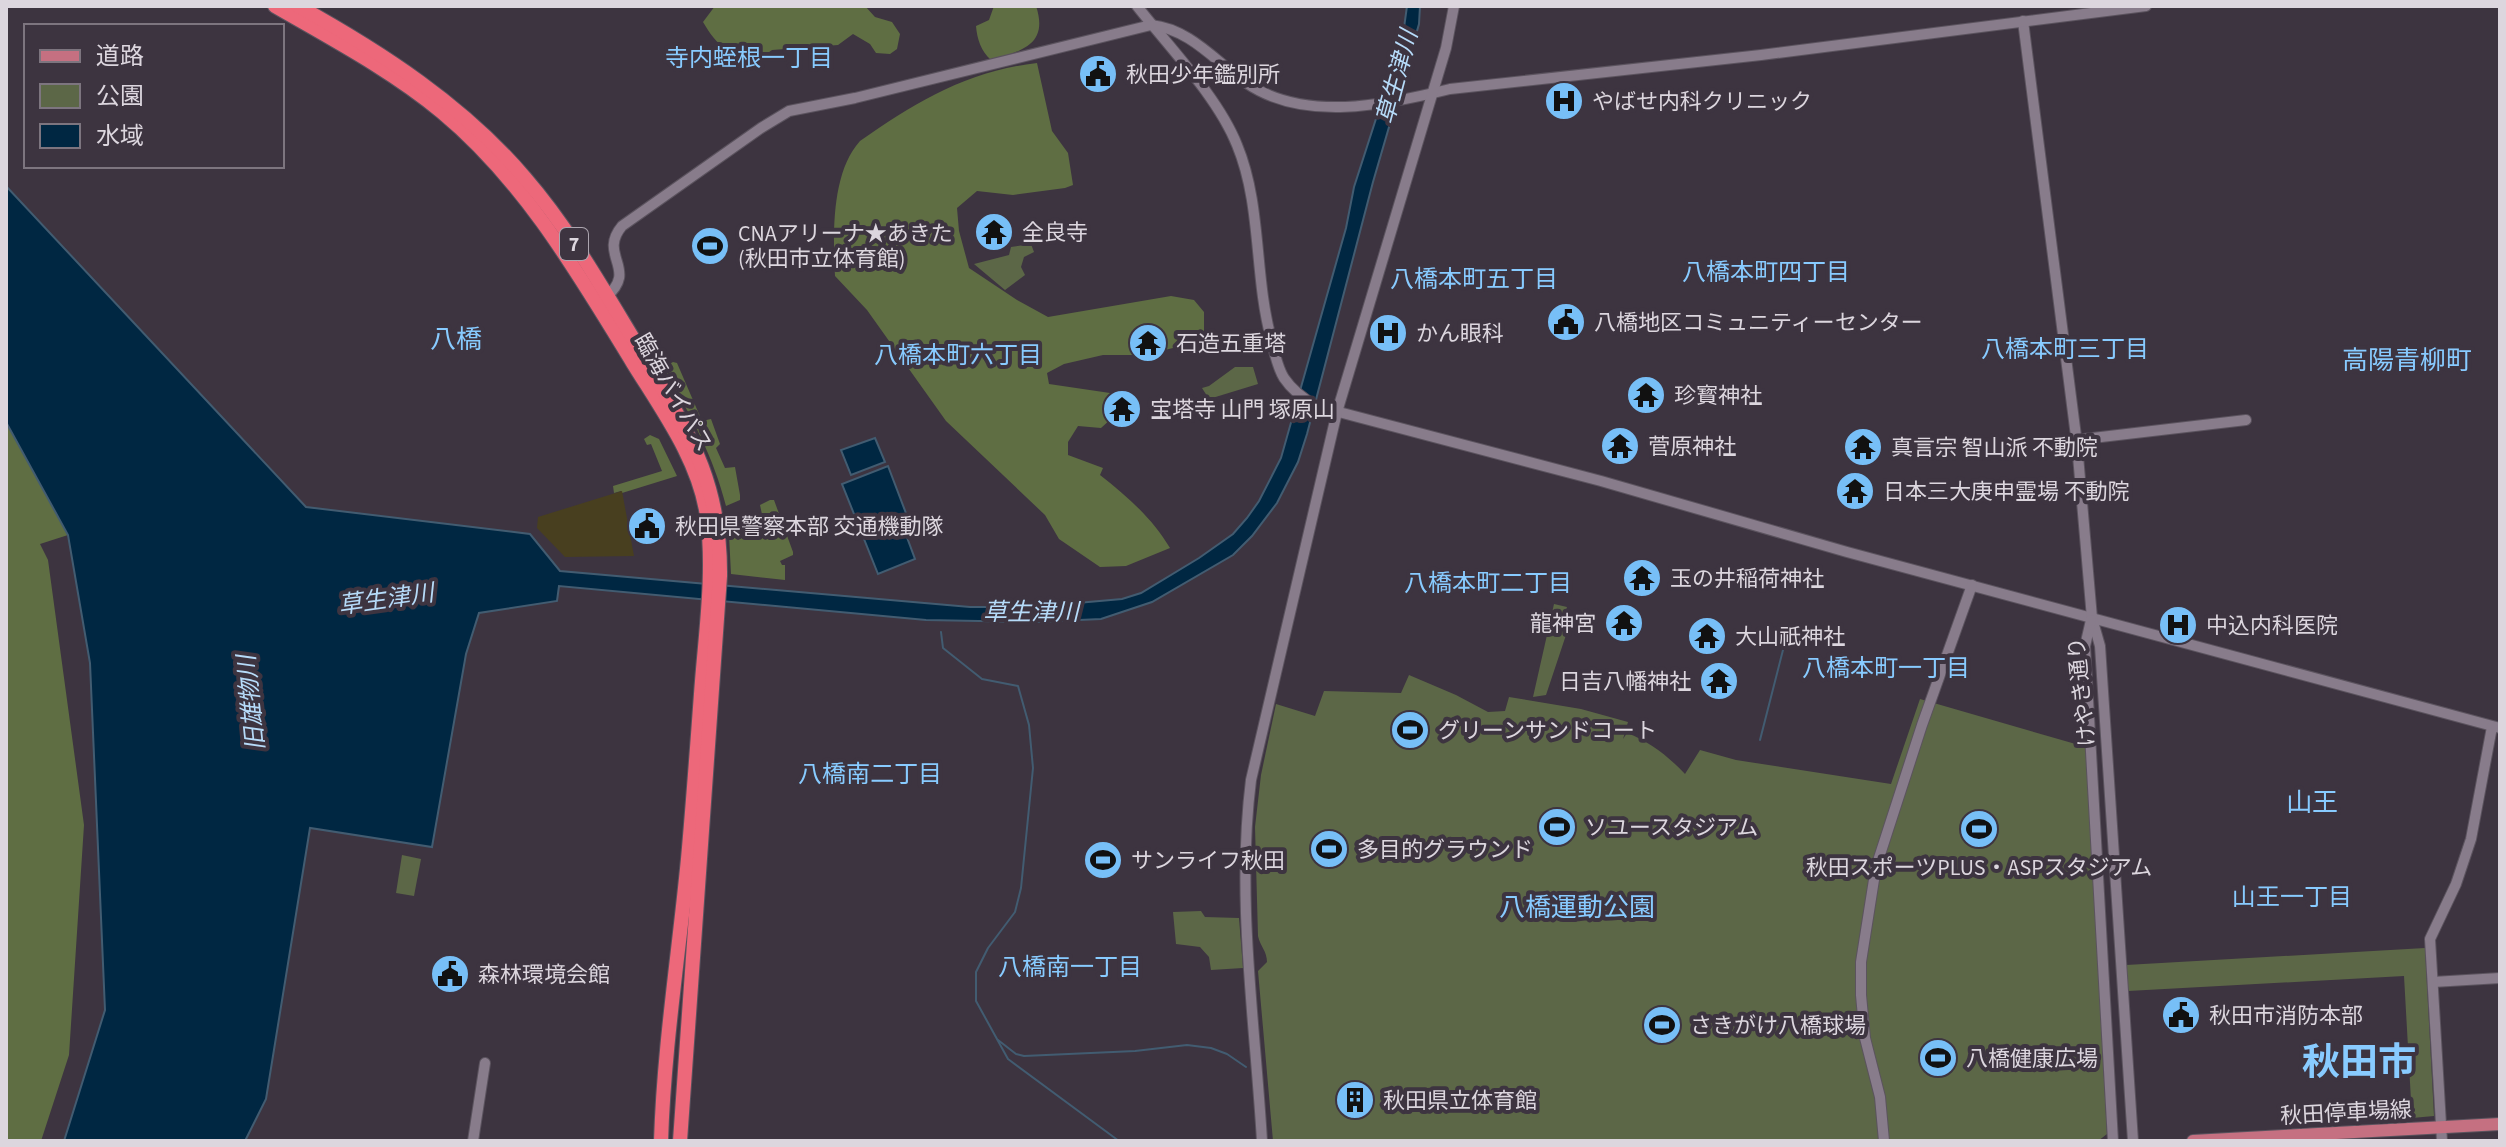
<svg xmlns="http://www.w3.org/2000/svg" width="2506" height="1147" viewBox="0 0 2506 1147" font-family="'Source Sans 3','Noto Sans JP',sans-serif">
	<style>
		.green { fill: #5c6747 }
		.forest { fill: #5f6e43 }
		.sand { fill: #483f1f }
		.water { fill: #002742; stroke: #425c71; stroke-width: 2 }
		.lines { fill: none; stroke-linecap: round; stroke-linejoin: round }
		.stream { stroke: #425c71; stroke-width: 2 }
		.minor-casing { stroke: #5b535e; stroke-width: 12 }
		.major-casing { stroke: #5b535e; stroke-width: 14 }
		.highway-casing { stroke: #5b535e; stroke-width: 16 }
		.minor { stroke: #887c8b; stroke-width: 10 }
		.major { stroke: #c57081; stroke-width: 12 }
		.highway { stroke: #ed687a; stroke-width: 14 }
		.labels { text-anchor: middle; stroke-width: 8; stroke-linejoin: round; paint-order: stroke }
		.shield { fill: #3d3440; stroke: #aca5af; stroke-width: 2 }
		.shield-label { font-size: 20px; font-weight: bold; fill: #dcd6de }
		.poi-label { font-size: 22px; fill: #dcd6de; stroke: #3d3440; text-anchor: start }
		.street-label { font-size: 22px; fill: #dcd6de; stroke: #3d3440 }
		.neighbourhood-label { font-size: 24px; fill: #88cbff; stroke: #3d3440 }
		.water-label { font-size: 24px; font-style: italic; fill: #b6dbf9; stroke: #3d3440 }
		.quarter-label { font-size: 26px; fill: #88cbff; stroke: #3d3440 }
		.town-label { font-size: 38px; font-weight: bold; fill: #88cbff; stroke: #3d3440 }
	</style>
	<rect width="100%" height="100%" fill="#3d3440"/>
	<g class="green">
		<path d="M1031 244 1034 252 1024 257 1021 267 1025 275 1005 290 974 264 1009 255 1011 247Z"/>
		<path d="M1235 367H1253L1258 384 1209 399 1202 388 1209 386Z"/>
		<path d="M1554 604 1567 607 1564 617 1571 620 1546 695 1533 697Z"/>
		<path d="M1409 675 1456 695 1488 712 1505 711 1509 697 1581 709 1628 722 1623 739 1627 733C1650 742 1668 756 1685 774L1700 750 1736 760 1891 784 1920 699 2086 747 2107 1134 2098 1141H1273L1258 971 1267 962C1267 951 1260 946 1258 936L1255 827 1261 775 1276 704 1315 716 1324 691 1401 693Z"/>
		<path d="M402 855 421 859 414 896 396 893Z"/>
		<path d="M1201 911 1205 917 1239 918 1243 968 1211 970 1209 957 1200 947 1176 944 1173 912Z"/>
		<path d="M2425 948 2434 1116 2412 1118 2404 976 2128 991 2126 965Z"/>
		<path d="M2408 1104V1117L2380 1118 2379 1115 2344 1119 2343 1107Z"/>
	</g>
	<g class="forest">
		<path d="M715 6H865L875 17 892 22 900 34 897 49 890 54 876 53 870 44 853 34 838 45 772 50 755 62C728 52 718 48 703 22Z"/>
		<path d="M994 6H1036C1049 45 1021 51 991 60 981 51 977 39 976 26L989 20Z"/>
		<path d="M1037 63 1052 131 1068 153 1073 185 1065 188 1013 195 977 191 957 208 959 231 969 268 1017 300 1048 317 1171 296 1194 300 1204 312V331L1173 348 1144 355H1103L1064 364 1047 373 1049 384 1110 393C1118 410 1115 416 1101 428L1078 426 1068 442V455L1103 468 1100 475C1128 497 1152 518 1170 548L1126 566 1100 567 1059 539 1045 515 946 421 867 310 835 276C833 235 831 173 860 141 916 102 967 71 1037 63Z"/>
		<path d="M673 362 677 363 702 421 711 419 720 444 716 448 725 468 735 467 740 495V500L726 506C713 456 693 419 667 375L666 366Z"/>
		<path d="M6 422 68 535 40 544 48 560 84 825 69 1055 41 1141H6Z"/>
		<path d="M650 435 659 439 677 476 622 493 621 491 614 493 613 486 662 471 651 444 647 445 644 439Z"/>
		<path d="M770 500H774L793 552V555L780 561 782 565H785V580L731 574 728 516 746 513 750 523 763 519 760 505Z"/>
	</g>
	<path class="sand" d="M622 491 634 556 565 557 537 528 538 517Z"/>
	<g class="water">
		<path d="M1407 6H1420L1419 24 1373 182 1307 434 1298 462 1277 503 1252 536 1233 555 1152 602 1101 619 1036 622 926 620 559 586 557 601 479 613 466 654 432 847 310 828 266 1099 245 1141H64L105 1010 90 663 68 535 6 422V186L306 507 530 534 560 571 970 607H1032L1122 599 1141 593 1199 558 1233 534 1247 518 1259 501 1281 458 1346 228 1354 187 1403 35Z"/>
		<path d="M875 438 885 462 851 475 841 450Z"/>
		<path d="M888 466 912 529 905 532 915 559 878 574 842 484Z"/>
	</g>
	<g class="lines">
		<g class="stream">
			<path d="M941 632 943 648 982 679 1018 686 1029 725 1033 768 1021 888 1015 912 988 948 976 972V1001L1008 1059 1119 1141"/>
			<path d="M1760 740 1783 650"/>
			<path d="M998 1040 1016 1054 1024 1056 1135 1051 1187 1045 1211 1048 1227 1054 1246 1067"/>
		</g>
		<defs>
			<g id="minor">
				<path d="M1137 6C1169 47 1218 97 1237 145 1262 205 1254 275 1271 338 1274 351 1277 367 1284 378 1292 390 1304 399 1316 406L1601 481 1847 552 2500 728"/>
				<path d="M2023 21 2077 444 2092 618 2100 646 2133 1141"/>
				<path d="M605 298C640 269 597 256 622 226L761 128 789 111 855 98 1151 25C1190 29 1215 61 1245 82 1303 123 1386 105 1450 89L1761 55 2146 6"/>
				<path d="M2077 444 2084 439 2246 420"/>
				<path d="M2091 620 2085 646 2113 1141"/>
				<path d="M2433 982 2500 978"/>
				<path d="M473 1141 485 1063"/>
				<path d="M1262 1141C1255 1021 1236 899 1251 780L1337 412 1446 48 1454 6"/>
				<path d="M1884 1141 1880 1097 1865 1038 1861 995V962L1876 867 1922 725 1972 585"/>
				<path d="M2442 1141 2430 939 2456 884 2471 839 2492 727"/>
			</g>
			<path id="major" d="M2193 1141 2500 1124"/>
			<g id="highway">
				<path d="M275 6C332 39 391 70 442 112 524 180 578 273 633 363 662 410 699 460 707 516 715 574 705 636 701 694 697 749 693 804 688 859 679 953 664 1046 661 1141"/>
				<path d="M298 6C381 52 463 105 525 178 570 230 604 291 640 350 687 431 721 479 720 576L680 1141"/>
			</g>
		</defs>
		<use href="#minor" class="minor-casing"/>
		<use href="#major" class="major-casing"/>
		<use href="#highway" class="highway-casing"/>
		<use href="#minor" class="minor"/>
		<use href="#major" class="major"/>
		<use href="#highway" class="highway"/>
	</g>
	<defs>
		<symbol id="civic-disc" viewBox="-11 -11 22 22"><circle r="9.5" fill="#77bff7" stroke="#3d3440"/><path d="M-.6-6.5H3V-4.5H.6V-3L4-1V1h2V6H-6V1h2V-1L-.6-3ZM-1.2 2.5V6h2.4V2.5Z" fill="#111"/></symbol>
		<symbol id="hospital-disc" viewBox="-11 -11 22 22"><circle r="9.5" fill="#77bff7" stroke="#3d3440"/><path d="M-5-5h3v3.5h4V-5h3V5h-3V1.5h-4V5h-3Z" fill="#111"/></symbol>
		<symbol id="temple-disc" viewBox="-11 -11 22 22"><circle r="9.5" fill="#77bff7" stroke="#3d3440"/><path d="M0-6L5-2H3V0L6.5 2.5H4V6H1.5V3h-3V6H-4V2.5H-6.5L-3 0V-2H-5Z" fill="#111"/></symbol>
		<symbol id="stadium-disc" viewBox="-11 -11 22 22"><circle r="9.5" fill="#77bff7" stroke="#3d3440"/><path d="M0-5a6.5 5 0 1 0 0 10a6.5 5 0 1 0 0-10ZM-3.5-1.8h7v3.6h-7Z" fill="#111"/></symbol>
		<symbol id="building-disc" viewBox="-11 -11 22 22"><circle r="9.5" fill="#77bff7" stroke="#3d3440"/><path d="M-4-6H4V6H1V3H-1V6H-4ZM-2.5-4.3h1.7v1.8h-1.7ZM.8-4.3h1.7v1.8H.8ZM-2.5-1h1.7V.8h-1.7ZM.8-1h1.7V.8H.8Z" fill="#111"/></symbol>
	</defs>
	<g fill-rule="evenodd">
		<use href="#civic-disc" x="1076" y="52" width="44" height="44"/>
		<use href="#hospital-disc" x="1542" y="79" width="44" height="44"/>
		<use href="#temple-disc" x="972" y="210" width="44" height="44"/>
		<use href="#stadium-disc" x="688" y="224" width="44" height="44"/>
		<use href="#civic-disc" x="1544" y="300" width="44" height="44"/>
		<use href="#hospital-disc" x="1366" y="311" width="44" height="44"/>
		<use href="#temple-disc" x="1126" y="321" width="44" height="44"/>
		<use href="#temple-disc" x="1624" y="373" width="44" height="44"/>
		<use href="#temple-disc" x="1100" y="387" width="44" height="44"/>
		<use href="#temple-disc" x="1598" y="424" width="44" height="44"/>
		<use href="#temple-disc" x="1841" y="425" width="44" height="44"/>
		<use href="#temple-disc" x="1833" y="469" width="44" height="44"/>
		<use href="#civic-disc" x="625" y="504" width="44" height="44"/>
		<use href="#temple-disc" x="1620" y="556" width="44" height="44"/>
		<use href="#temple-disc" x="1602" y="601" width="44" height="44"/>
		<use href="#hospital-disc" x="2156" y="603" width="44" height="44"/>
		<use href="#temple-disc" x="1685" y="614" width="44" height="44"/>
		<use href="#temple-disc" x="1697" y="659" width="44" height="44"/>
		<use href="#stadium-disc" x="1388" y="708" width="44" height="44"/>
		<use href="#stadium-disc" x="1535" y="805" width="44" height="44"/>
		<use href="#stadium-disc" x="1957" y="807" width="44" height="44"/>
		<use href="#stadium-disc" x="1307" y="827" width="44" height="44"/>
		<use href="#stadium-disc" x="1081" y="838" width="44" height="44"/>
		<use href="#civic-disc" x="428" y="952" width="44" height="44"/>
		<use href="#civic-disc" x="2159" y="993" width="44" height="44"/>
		<use href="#stadium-disc" x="1640" y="1003" width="44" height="44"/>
		<use href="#stadium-disc" x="1916" y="1036" width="44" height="44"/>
		<use href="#building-disc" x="1333" y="1078" width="44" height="44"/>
	</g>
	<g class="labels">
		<rect class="shield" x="560" y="228" width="28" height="32" rx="6"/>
		<g class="shield-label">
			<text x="574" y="251">7</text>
		</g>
		<g class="poi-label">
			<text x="1126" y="82">秋田少年鑑別所</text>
			<text x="1592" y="109">やばせ内科クリニック</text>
			<text x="1022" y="240">全良寺</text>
			<text x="738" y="241">CNAアリーナ★あきた<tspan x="738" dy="25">(秋田市立体育館)</tspan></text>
			<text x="1594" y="330">八橋地区コミュニティーセンター</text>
			<text x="1416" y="341">かん眼科</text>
			<text x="1176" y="351">石造五重塔</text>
			<text x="1674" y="403">珍寳神社</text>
			<text x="1150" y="417">宝塔寺 山門 塚原山</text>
			<text x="1648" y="454">菅原神社</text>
			<text x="1891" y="455">真言宗 智山派 不動院</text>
			<text x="1883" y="499">日本三大庚申霊場 不動院</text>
			<text x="675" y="534">秋田県警察本部 交通機動隊</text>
			<text x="1670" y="586">玉の井稲荷神社</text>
			<text x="1596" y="631" text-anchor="end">龍神宮</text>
			<text x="2206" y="633">中込内科医院</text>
			<text x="1735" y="644">大山祇神社</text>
			<text x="1691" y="689" text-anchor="end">日吉八幡神社</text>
			<text x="1438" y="738">グリーンサンドコート</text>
			<text x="1585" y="835">ソユースタジアム</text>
			<text x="1357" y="857">多目的グラウンド</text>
			<text x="1131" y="868">サンライフ秋田</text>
			<text x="1979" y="875" text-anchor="middle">秋田スポーツPLUS・ASPスタジアム</text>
			<text x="478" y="982">森林環境会館</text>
			<text x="2209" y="1023">秋田市消防本部</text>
			<text x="1690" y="1033">さきがけ八橋球場</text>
			<text x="1966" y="1066">八橋健康広場</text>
			<text x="1383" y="1108">秋田県立体育館</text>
		</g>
		<g class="street-label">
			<text transform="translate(674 392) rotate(60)" y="8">臨海バイパス</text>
			<text transform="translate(2081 692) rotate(-96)" y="8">けやき通り</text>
			<text transform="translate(2346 1112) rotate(-3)" y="8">秋田停車場線</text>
		</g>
		<g class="neighbourhood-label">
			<text x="749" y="66">寺内蛭根一丁目</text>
			<text x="1766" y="280">八橋本町四丁目</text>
			<text x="1474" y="287">八橋本町五丁目</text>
			<text x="2065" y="357">八橋本町三丁目</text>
			<text x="958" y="363">八橋本町六丁目</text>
			<text x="1488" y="591">八橋本町二丁目</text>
			<text x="1886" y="676">八橋本町一丁目</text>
			<text x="870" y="782">八橋南二丁目</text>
			<text x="2292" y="905">山王一丁目</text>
			<text x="1070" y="975">八橋南一丁目</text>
		</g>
		<g class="water-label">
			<text transform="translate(1397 77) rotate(-75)" y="8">草生津川</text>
			<text transform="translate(386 599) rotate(-8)" y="8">草生津川</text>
			<text x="1031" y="620">草生津川</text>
			<text transform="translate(251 703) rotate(-96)" y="8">旧雄物川</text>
		</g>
		<g class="quarter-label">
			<text x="456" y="348">八橋</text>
			<text x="2407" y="369">高陽青柳町</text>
			<text x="2312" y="811">山王</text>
			<text x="1577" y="916">八橋運動公園</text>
		</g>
		<g class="town-label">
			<text x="2359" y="1075">秋田市</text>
		</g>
	</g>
	<rect width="2506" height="1147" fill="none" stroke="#dcd6de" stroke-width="16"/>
	<rect x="24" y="24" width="260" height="144" fill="#3d3440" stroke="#7d757f" stroke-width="2"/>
	<rect x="40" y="50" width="40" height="12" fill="#c57081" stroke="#7d757f" stroke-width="2"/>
	<text x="96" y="64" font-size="24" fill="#dcd6de">道路</text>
	<rect x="40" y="84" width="40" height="24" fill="#5c6747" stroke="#7d757f" stroke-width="2"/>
	<text x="96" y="104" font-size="24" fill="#dcd6de">公園</text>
	<rect x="40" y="124" width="40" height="24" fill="#002742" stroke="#7d757f" stroke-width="2"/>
	<text x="96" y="144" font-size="24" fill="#dcd6de">水域</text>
</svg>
